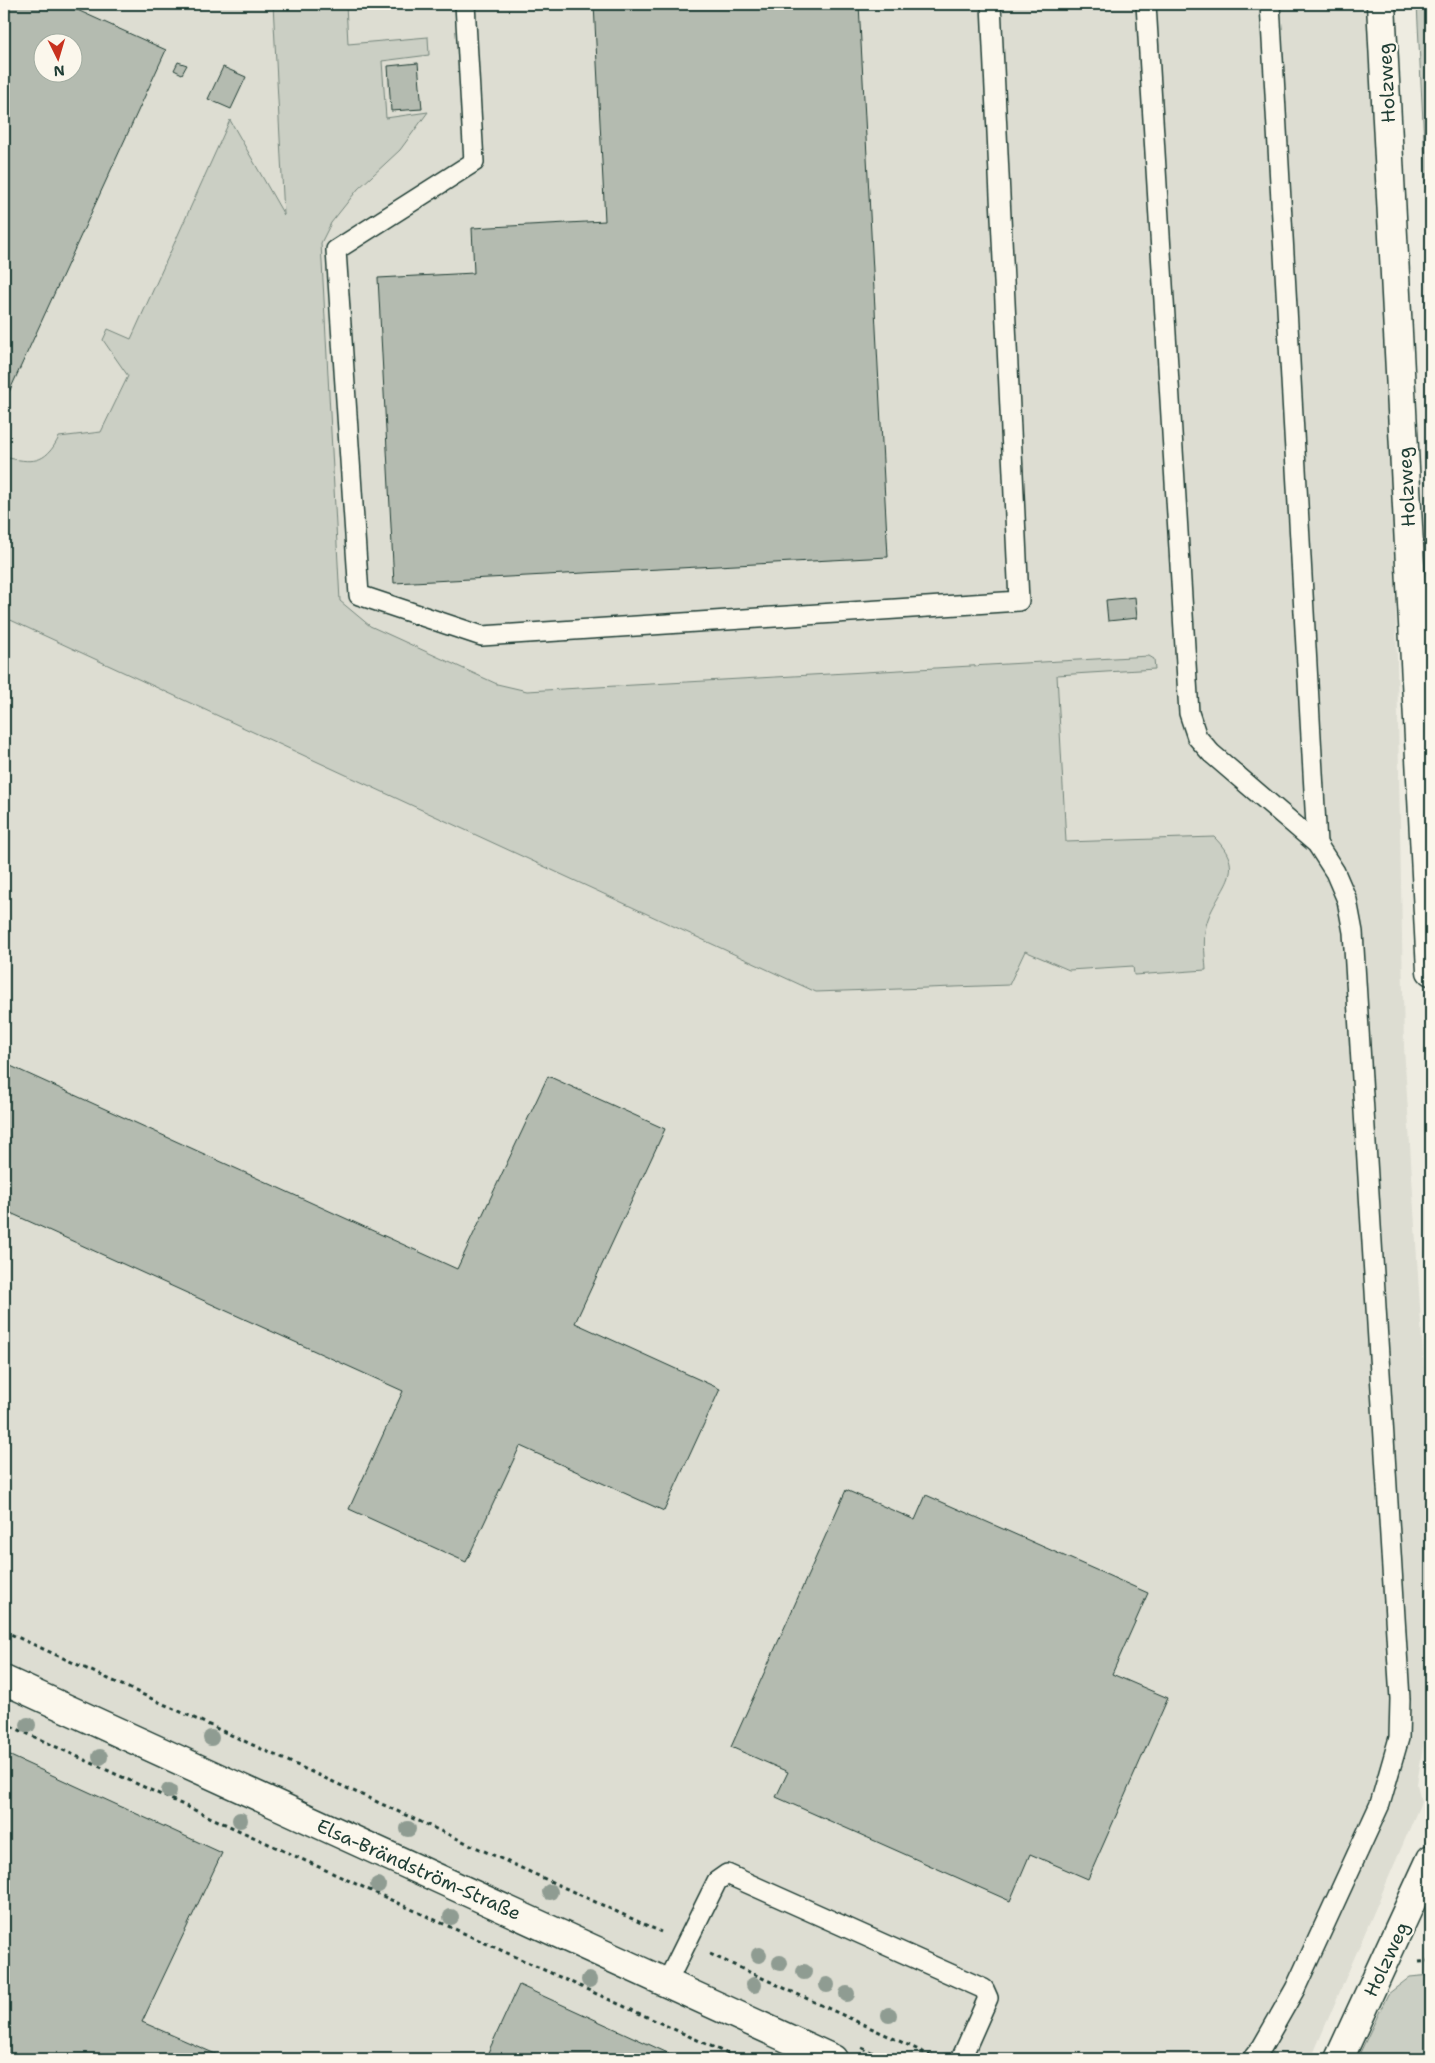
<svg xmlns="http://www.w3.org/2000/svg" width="1435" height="2063" viewBox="0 0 1435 2063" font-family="'Shantell Sans',sans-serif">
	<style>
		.built { fill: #ddddd2; fill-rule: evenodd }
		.green { fill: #cbcfc4; stroke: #75867c }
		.building { fill: #b4bbb0; stroke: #1f3d34; fill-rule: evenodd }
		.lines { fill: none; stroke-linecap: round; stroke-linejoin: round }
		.lane-casing { stroke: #1f3d34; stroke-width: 22 }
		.street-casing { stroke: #1f3d34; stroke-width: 31 }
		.path { stroke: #1f3d34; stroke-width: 3; stroke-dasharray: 4 4; stroke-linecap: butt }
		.lane { stroke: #fbf7ec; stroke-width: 19 }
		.street { stroke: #fbf7ec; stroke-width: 28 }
		.tree { fill: #8f9c92 }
		.labels { text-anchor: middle; stroke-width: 4.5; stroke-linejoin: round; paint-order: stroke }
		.street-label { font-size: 19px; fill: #1f3d34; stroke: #fbf7ec }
	</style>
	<rect width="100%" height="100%" fill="#eeece1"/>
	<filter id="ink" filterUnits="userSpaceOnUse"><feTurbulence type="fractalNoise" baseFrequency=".02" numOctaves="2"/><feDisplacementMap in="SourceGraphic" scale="10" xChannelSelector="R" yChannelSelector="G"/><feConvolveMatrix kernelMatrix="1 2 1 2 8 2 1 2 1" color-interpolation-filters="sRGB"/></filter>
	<g filter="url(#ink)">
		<path class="built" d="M4 4H1385L1404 1047 1431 1487V1696L1417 1784 1421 1802 1311 2059H4ZM42 42H72V72H42Z"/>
		<g class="green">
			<path d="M273 4H346L348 44 428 37 429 55 382 61 386 118 428 112 400 150 358 189 331 223 321 243 340 601 370 626 497 684 527 691 1149 656 1154 659 1155 669 1057 675 1066 842 1214 837C1248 871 1221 885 1208 919 1202 935 1205 953 1206 970L1134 975 1133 966 1069 970 1025 951 1009 985 816 992 4 617V457C32 463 45 465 59 437L101 432 128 376 103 340 108 329 131 339 230 120 284 215Z"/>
			<path d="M1417 4H1431V281Z"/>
			<path d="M1431 1975V2059H1357L1388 1994 1410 1977Z"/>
		</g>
		<g class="building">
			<path d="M4 4H64L166 50 4 403ZM42 42H72V72H42Z"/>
			<path d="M594 4H859L888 557 394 583 378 278 474 273 472 228 605 221Z"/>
			<path d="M178 62 187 65 182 74 174 70Z"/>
			<path d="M418 63 422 109 391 111 388 66Z"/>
			<path d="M223 67 246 77 231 109 208 99Z"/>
			<path d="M1135 597 1137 618 1108 621 1106 600Z"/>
			<path d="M4 1063 457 1269 548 1076 665 1129 575 1323 720 1389 664 1511 520 1446 466 1562 349 1509 403 1391 4 1210Z"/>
			<path d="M846 1490 915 1520 926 1495 1148 1593 1112 1674 1168 1698 1088 1879 1030 1854 1010 1901 776 1797 788 1772 731 1747Z"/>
			<path d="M4 1753 222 1853 142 2022 227 2059H4Z"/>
			<path d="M519 1985 681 2059H485Z"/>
		</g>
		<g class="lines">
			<defs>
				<g id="lane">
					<path d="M465 4 474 162 336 250 359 595 482 636 1019 601 991 4"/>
					<path d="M1146 4 1189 713 1197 737 1211 753 1317 844 1335 872 1347 900 1353 932 1400 1699 1399 1738 1380 1804 1295 1989 1262 2047 1252 2059"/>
					<path d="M1270 4 1317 844"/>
					<path d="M667 1982 717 1881 727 1874 984 1989 988 1998 961 2059"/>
				</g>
				<g id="street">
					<path d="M1381 4 1431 971"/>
					<path d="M4 1680 833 2059"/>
					<path d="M1339 2059 1431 1859"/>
				</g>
			</defs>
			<use href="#lane" class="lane-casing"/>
			<use href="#street" class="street-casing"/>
			<g class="path">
				<path d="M4 1631 661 1932"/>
				<path d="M4 1723 739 2059"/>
				<path d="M710 1954 934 2057"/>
				<path d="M1419 1962 1431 1961"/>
				<path d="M862 2048 887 2059"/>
			</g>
			<use href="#lane" class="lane"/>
			<use href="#street" class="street"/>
		</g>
		<g class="tree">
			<circle cx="28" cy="1725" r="8"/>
			<circle cx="211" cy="1738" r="8"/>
			<circle cx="100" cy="1757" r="8"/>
			<circle cx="169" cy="1791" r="8"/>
			<circle cx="240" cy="1820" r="8"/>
			<circle cx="408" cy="1829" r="8"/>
			<circle cx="378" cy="1885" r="8"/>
			<circle cx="550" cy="1892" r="8"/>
			<circle cx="451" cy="1917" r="8"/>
			<circle cx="759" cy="1955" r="8"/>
			<circle cx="780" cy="1963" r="8"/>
			<circle cx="804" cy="1972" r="8"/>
			<circle cx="589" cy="1980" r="8"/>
			<circle cx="754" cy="1985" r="8"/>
			<circle cx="827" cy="1985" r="8"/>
			<circle cx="847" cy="1994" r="8"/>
			<circle cx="889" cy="2015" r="8"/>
		</g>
	</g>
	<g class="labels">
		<g class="street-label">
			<text transform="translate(1386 83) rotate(-93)" y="7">Holzweg</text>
			<text transform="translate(1406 487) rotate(-93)" y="7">Holzweg</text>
			<text transform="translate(419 1869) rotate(24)" y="7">Elsa-Brändström-Straße</text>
			<text transform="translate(1386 1959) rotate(-65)" y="7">Holzweg</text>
		</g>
	</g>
	<rect width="1435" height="2063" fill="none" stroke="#fbf7ec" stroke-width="20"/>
	<rect x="10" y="10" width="1415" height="2043" fill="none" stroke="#1f3d34" stroke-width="2" filter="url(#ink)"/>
	<g transform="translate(58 58) rotate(175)"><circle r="24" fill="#fbf7ec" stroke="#a3ada2"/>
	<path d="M0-4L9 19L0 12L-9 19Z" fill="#c8321e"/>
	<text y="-8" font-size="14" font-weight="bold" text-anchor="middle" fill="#1f3d34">N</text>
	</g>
</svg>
